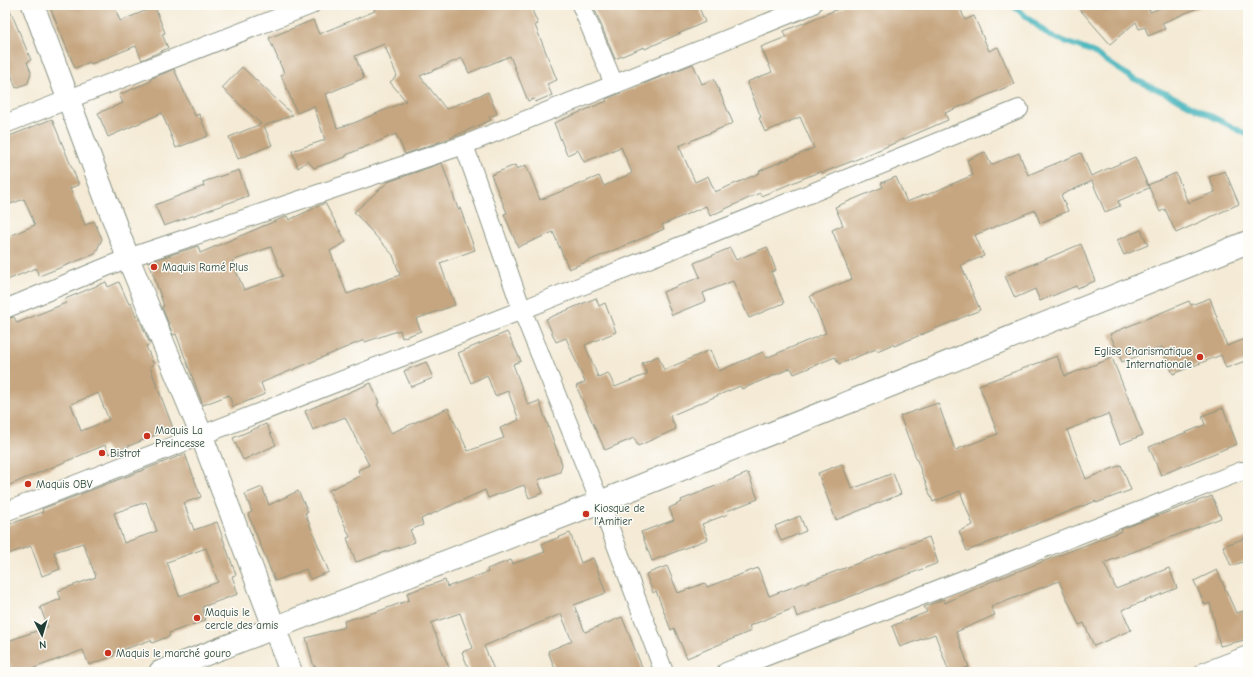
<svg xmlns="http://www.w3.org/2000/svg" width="1253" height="677" viewBox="0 0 1253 677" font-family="'Comic Neue',sans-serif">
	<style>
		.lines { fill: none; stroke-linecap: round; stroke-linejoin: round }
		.stream { stroke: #43b3bb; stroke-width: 5.5 }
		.building { fill: #c6a680; fill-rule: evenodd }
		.minor-casing { stroke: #8a9484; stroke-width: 20 }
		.tertiary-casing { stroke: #8a9484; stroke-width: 24 }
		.minor { stroke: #fff; stroke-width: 18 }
		.tertiary { stroke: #fff; stroke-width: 22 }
		.poi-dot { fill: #c8321e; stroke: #fdfcf7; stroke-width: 1.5 }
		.labels { text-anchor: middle; stroke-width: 3; stroke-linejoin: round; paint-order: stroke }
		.poi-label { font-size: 11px; fill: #1f3d34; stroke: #fdfcf7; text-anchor: start }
	</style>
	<rect width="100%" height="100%" fill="#fdfcf7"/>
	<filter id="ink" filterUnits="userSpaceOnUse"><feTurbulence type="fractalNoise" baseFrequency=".025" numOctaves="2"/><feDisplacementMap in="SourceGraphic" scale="8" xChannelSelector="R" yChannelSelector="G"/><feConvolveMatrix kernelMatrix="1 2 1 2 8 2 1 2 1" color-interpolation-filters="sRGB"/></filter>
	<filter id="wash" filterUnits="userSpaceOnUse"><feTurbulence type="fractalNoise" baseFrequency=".012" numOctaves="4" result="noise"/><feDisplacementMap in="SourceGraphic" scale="16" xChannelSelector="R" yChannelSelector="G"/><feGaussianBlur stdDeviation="0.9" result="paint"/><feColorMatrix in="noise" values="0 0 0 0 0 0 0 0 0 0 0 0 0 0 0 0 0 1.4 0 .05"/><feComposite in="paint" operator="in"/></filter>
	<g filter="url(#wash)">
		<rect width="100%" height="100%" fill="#f4ead5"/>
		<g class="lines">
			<path class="stream" d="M1012 5 1050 36 1093 52 1132 78 1178 99 1248 135"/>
		</g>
		<g id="blocks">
			<g class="building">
				<path d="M5 5H8L31 60 27 62 31 72 28 83 16 88 5 58Z"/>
				<path d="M49 5H114L120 21 155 7 165 33 162 34 168 48 142 60 136 46 91 64 90 62 75 68Z"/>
				<path d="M372 5H530L538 24 535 25 557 80 547 84 552 95 535 102 534 99 528 101 510 56 469 73 462 58 420 76 446 109 488 92 497 114 489 117 491 120 448 139 405 154 396 134 346 155V157L314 168 308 161 298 168 292 151 325 140 314 106 297 113 281 75 284 73 269 38 313 20 319 34 375 11ZM384 44 397 76 390 82 406 101 354 123 337 128 326 94 364 78 355 56Z"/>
				<path d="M593 5H698L705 22 645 49 644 47 615 59Z"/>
				<path d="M848 5H959L965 20 974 16 989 51 998 47 1014 84 945 113 948 120 860 158 822 173 821 171 761 196 760 193 710 216 706 206 662 225 664 229 655 233 569 269 553 232 518 247 504 214 507 213 491 175 515 165 517 169 526 165 540 200 599 176 604 186 632 173 621 147 584 162 578 150 567 155 554 123 607 101 606 99 693 64 702 84 714 79 733 123 679 146 695 182 708 176 715 192 760 173 759 171 814 148 800 117 765 132 759 118 761 117 747 82 772 72 761 47 786 37 784 31Z"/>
				<path d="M1076 5H1115L1119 9 1128 5H1155L1149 10 1150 12 1168 5H1205L1162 23 1165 29 1148 36 1145 27 1139 29 1136 22 1110 44Z"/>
				<path d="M242 67 293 115 264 126 272 145 238 159 229 137 261 124 222 88Z"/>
				<path d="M174 69 195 116 199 114 208 136 176 148 162 113 108 137 98 113 123 103 119 95 151 81 150 79Z"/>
				<path d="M52 119 79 185 70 188 85 225 94 221 102 239 95 254 39 276 36 268 5 281V238L35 225 24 199 5 206V138Z"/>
				<path d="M985 152 991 165 1019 153 1028 175 1081 153 1091 176 1135 157 1149 188 1118 201 1120 206 1105 212 1092 181 1061 195 1068 211 1040 223 1035 210 975 235 984 256 961 265 980 310 894 346 893 344 877 351 876 349 839 364 835 357 794 374 791 368 742 389 740 386 670 416 676 429 638 446 634 438 605 450 576 386 585 382 566 338 556 342 546 319 596 298 599 306 605 303 616 332 585 345 598 377 608 373 615 387 647 374 642 363 658 356 664 370 710 350 719 371 763 352 766 358 826 333 810 296 852 279 832 230 843 225 835 207 883 187 881 183 896 177 907 202 926 194 927 195 973 175 967 160Z"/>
				<path d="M442 163 458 209 460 208 475 250 440 263 455 305 416 319 421 331 402 338 400 330 365 342 364 340 261 383 265 394 233 407 229 395 203 405 176 334 173 335 162 307 164 306 149 262 198 246 200 253 287 216 289 220 325 203 346 242 330 251 347 294 400 275 393 255 354 212 388 182ZM271 247 283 276 244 290 232 261Z"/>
				<path d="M239 170 248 196 164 226 155 205 204 186 203 182Z"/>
				<path d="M1225 171 1239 204 1176 233 1165 209 1160 212 1148 185 1176 173 1188 203 1215 192 1209 177Z"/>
				<path d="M1141 230 1148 245 1124 255 1117 240Z"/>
				<path d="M1081 244 1095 281 1077 288 1076 286 1040 301 1035 289 1015 298 1005 276Z"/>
				<path d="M767 247 776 270 771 272 784 303 749 318 733 281 703 293 706 301 672 315 663 292 700 277 694 263 730 248 736 260Z"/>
				<path d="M106 282 108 287 119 282 129 304 131 303 136 317 138 316 150 344 146 346 154 365 150 366 154 378 173 428 109 454 105 445 5 487V319L14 317 17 323 66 303 65 299ZM98 393 109 420 81 431 71 404Z"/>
				<path d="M1210 298 1227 346 1248 338V360L1226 368 1221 355 1173 374 1162 347 1122 362 1110 334 1189 301 1191 305Z"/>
				<path d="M507 332 521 361 513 364 528 405 539 401 562 464 560 472 538 480 543 493 529 498 524 485 488 498 485 490 421 519 423 525 410 530 415 542 356 562 347 538 350 537 329 490 360 476 358 470 369 465 345 417 313 430 305 411 371 383 379 403 377 404 391 433 448 408 468 451 504 438 500 428 519 420 508 391 495 396 487 375 471 383 458 353Z"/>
				<path d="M1057 356 1065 376 1112 358 1143 435 1120 444 1108 414 1067 430 1086 479 1121 465 1131 490 1096 503V501L967 551 959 531 973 525 960 491 933 502 900 416 938 403 955 450 998 434 979 385Z"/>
				<path d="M426 362 433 378 411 387 404 371Z"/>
				<path d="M1223 408 1237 444 1161 475 1149 447 1205 425 1202 416Z"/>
				<path d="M266 424 276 445 243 460 233 438Z"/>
				<path d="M185 454 201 497 184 503 194 530 217 522 236 575 232 576 238 594 202 607 206 620 169 633 170 636 152 643 151 640 113 653 114 656 89 665 83 650 34 668 35 672H13L5 651V642L48 627 40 607 61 599 58 591 96 577 83 543 54 552 60 569 42 576 31 546 5 555V526L43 512 42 509ZM146 502 157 531 124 543 114 513ZM206 548 218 582 179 596 167 562Z"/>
				<path d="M842 464 852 489 893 473 901 494 836 520 818 473Z"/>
				<path d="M748 473 758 499 727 511 728 514 702 524 708 539 652 561 641 532 674 520 669 508 682 502 681 500Z"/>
				<path d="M262 487 269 505 298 491 308 512 305 513 329 572 310 579 306 569 275 581 248 514 252 512 245 494Z"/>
				<path d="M1212 496 1221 518 1104 563 1116 589 1169 568 1177 588 1122 610 1131 630 1094 646 1084 623 1079 625 1059 581 991 607 995 615 956 632 969 667 954 672H949L935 634 900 647 892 626 927 612 924 607 944 599 945 603 990 582 1122 531 1121 529Z"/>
				<path d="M800 516 806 531 781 541 775 526Z"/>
				<path d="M570 533 581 563 593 558 606 593 574 605 585 632 622 617 644 672H556L548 651 572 641 561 614 484 646 495 672H470L462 652 473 648 460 613 431 623 449 668 438 672H317L316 666 314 667 306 638 345 627 344 621 379 611 409 600 407 593 445 580 447 587 488 572 487 569 511 560 513 564 545 552 542 544Z"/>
				<path d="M929 537 938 563 797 617 794 608 749 626 751 631 687 658 674 628 671 630 656 591 653 593 646 574 667 566 678 593 705 583 707 587 758 568 769 596Z"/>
				<path d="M1248 537V560L1231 566 1223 546Z"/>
				<path d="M1217 570 1236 613 1248 610V639L1220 646 1210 603 1205 605 1194 581Z"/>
			</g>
		</g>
	</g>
	<g filter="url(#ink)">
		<use href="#blocks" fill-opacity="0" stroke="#8a9484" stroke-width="1"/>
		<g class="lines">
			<defs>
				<g id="minor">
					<path d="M581 5 614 84"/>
					<path d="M5 124 311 5"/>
					<path d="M464 145 522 310 600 502 664 672"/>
					<path d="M5 309 128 258 464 145 812 5"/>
					<path d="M5 512 522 310 1019 109"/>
					<path d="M726 672 1242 471 1248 472"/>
					<path d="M1204 672 1248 655"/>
				</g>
				<g id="tertiary">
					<path d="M33 5 128 258 201 434 291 672"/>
					<path d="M160 672 600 502 1248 242"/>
				</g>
			</defs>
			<use href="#minor" class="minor-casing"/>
			<use href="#tertiary" class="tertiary-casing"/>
			<use href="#minor" class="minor"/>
			<use href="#tertiary" class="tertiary"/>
		</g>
	</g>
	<g class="poi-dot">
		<circle cx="154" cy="267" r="4"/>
		<circle cx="1200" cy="357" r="4"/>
		<circle cx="147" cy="436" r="4"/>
		<circle cx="102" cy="453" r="4"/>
		<circle cx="28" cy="484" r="4"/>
		<circle cx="586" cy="514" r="4"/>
		<circle cx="197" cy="618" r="4"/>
		<circle cx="108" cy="653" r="4"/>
	</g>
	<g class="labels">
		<g class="poi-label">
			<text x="162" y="271">Maquis Ramé Plus</text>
			<text x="1192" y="355" text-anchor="end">Eglise Charismatique<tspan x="1192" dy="13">Internationale</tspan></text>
			<text x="155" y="434">Maquis La<tspan x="155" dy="13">Preincesse</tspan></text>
			<text x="110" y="457">Bistrot</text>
			<text x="36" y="488">Maquis OBV</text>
			<text x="594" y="512">Kiosque de<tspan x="594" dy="13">l'Amitier</tspan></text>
			<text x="205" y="616">Maquis le<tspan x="205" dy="13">cercle des amis</tspan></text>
			<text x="116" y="657">Maquis le marché gouro</text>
		</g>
	</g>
	<rect width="1253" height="677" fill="none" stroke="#fdfcf7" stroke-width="20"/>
	<g transform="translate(42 635) rotate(175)" stroke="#fdfcf7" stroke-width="3" paint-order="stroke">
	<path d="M0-3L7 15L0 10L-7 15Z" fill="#1f3d34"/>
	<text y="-6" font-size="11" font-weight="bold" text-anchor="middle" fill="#1f3d34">N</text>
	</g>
</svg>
